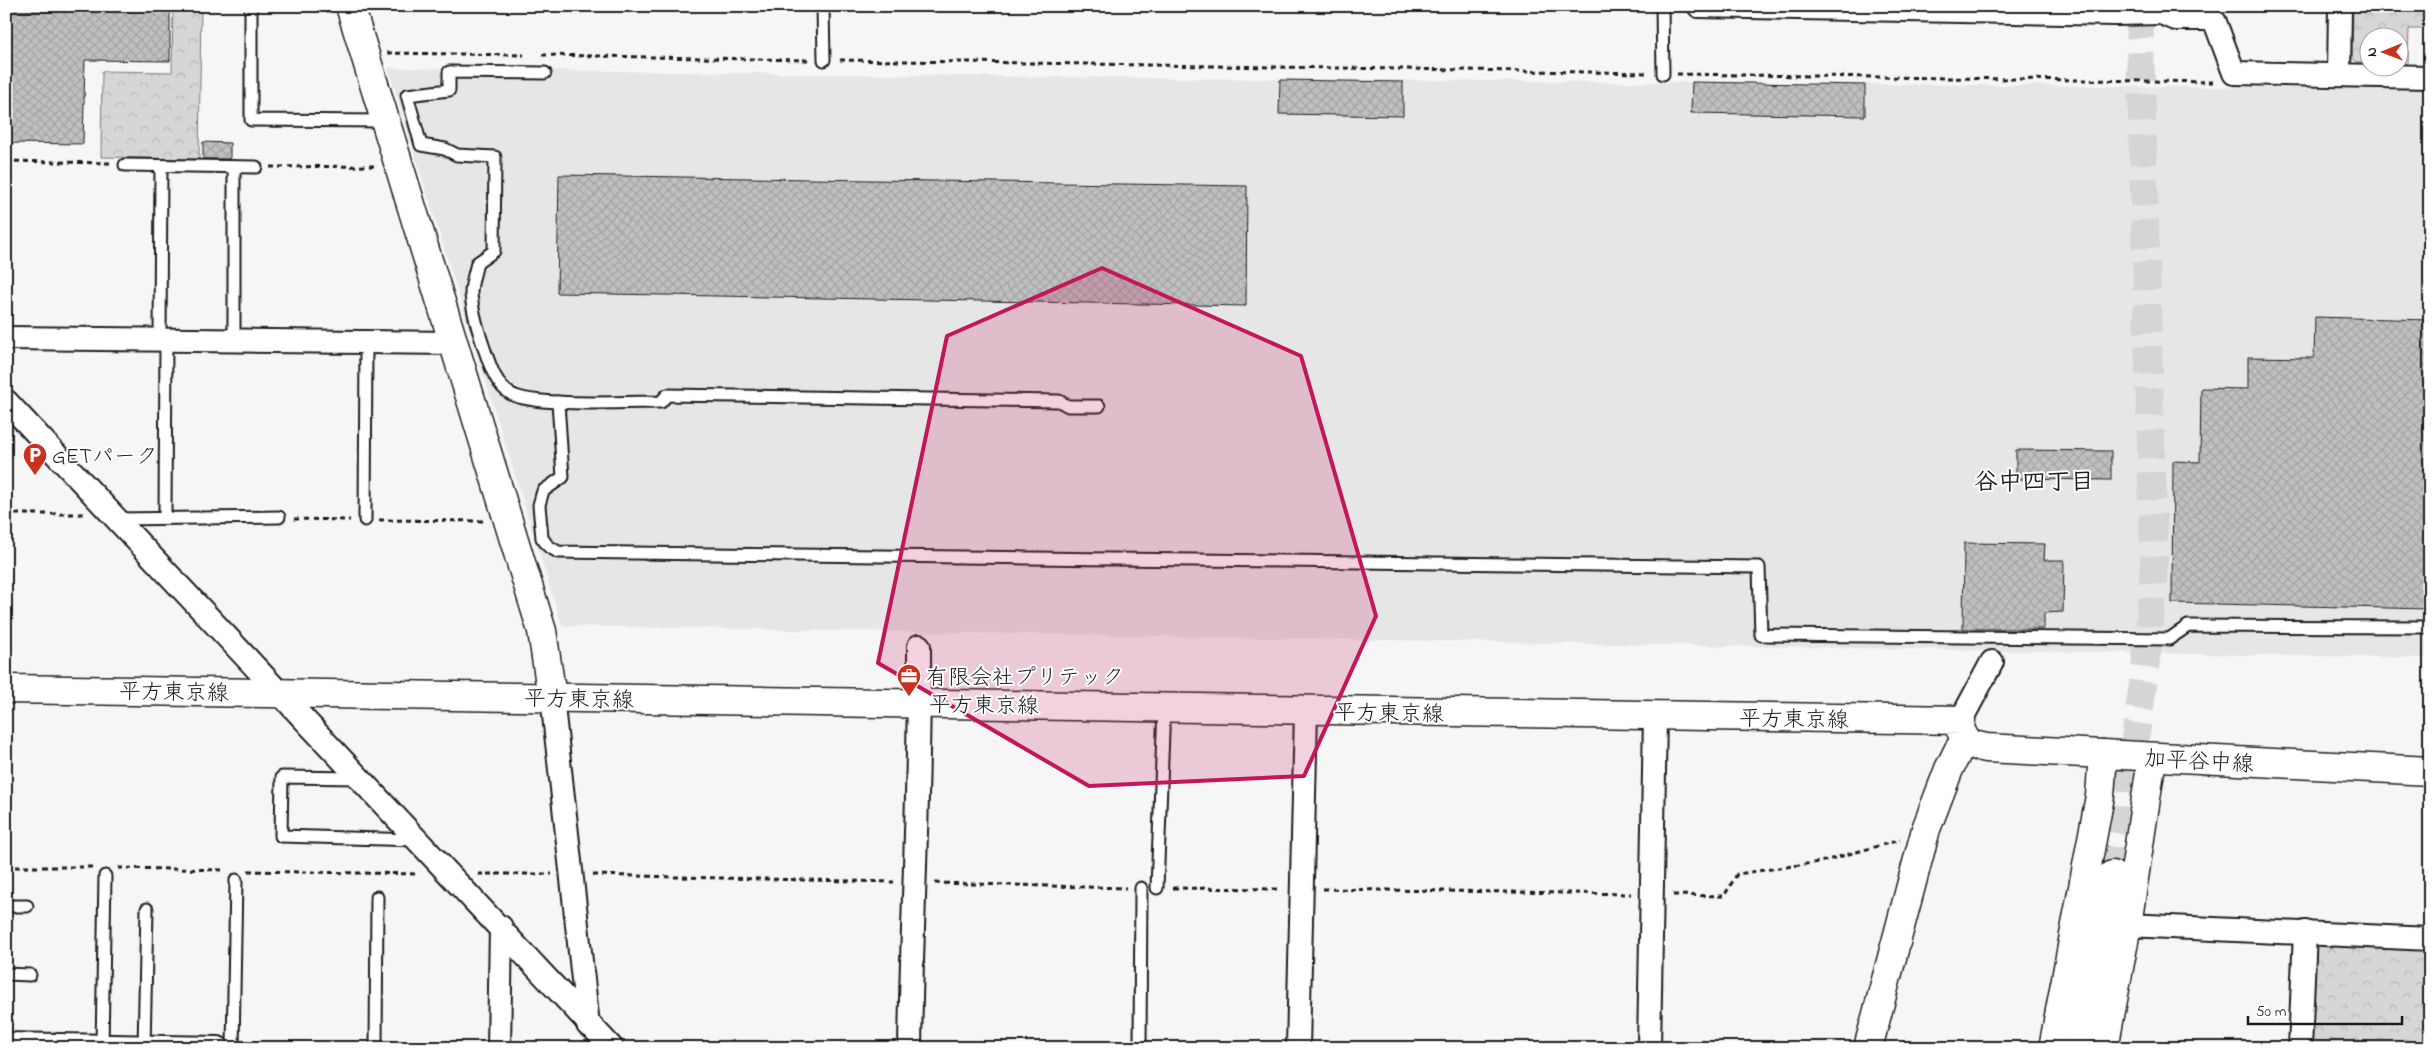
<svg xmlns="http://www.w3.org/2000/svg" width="2436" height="1054" viewBox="0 0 2436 1054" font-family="'Indie Flower','Klee One',sans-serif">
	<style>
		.built { fill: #e6e6e6 }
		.park { fill: url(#park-crowns); stroke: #797979 }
		.building { fill: url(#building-cross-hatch); stroke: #1c1c1c }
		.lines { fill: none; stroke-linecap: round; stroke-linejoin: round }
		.tertiary-tunnel { stroke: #d5d5d5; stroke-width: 28; stroke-dasharray: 28 14; stroke-linecap: butt }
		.service-casing { stroke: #1c1c1c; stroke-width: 15 }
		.minor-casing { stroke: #1c1c1c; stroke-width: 26 }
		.tertiary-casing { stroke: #1c1c1c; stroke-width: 31 }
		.secondary-casing { stroke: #1c1c1c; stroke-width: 31 }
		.path { stroke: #1c1c1c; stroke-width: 3; stroke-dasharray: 5 4; stroke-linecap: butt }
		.service { stroke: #fff; stroke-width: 11 }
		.minor { stroke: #fff; stroke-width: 22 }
		.tertiary { stroke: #fff; stroke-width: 28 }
		.secondary { stroke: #fff; stroke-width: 28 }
		.marked { fill: #c2185b; fill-opacity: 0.2; stroke: #c2185b; stroke-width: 4; stroke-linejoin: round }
		.labels { text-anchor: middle; stroke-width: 4; stroke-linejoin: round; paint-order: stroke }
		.poi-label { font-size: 22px; fill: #1c1c1c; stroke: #fff; text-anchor: start }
		.street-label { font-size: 22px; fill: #1c1c1c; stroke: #fff }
		.neighbourhood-label { font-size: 24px; font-weight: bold; fill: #1c1c1c; stroke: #fff }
	</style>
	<defs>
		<pattern id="park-crowns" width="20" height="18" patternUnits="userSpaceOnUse" patternTransform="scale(1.25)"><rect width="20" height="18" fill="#d6d6d6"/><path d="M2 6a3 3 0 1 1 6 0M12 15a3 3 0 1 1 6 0" fill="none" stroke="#b7b7b7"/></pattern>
		<pattern id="building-cross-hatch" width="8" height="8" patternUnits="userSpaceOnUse" patternTransform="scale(1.25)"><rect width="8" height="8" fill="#c0c0c0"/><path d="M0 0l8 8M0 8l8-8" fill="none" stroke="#a4a4a4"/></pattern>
	</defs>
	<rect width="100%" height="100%" fill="#f6f6f6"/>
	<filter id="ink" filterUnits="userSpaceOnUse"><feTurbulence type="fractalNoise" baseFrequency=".02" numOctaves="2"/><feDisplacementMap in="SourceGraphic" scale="10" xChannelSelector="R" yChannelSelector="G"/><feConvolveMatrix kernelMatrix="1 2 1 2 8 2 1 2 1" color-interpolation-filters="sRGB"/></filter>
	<g filter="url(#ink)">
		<path class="built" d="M388 68 1045 77 2430 89V658L562 626Z"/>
		<g class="park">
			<path d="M173 6H201L199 159 101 157 102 71 172 72Z"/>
			<path d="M2353 6H2430V29H2409L2408 63H2399L2398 38H2368V62H2357L2352 58Z"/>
			<path d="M2321 943 2430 948V1048H2309L2315 948Z"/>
		</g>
		<g class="building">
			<path d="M70 6H170V61L85 60 83 144 6 143V10L70 11Z"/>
			<path d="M1280 80 1403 82V116L1279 114Z"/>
			<path d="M1692 82 1865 85V116L1691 113Z"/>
			<path d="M203 142 230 143V159H203Z"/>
			<path d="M559 175 1247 186 1246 306 557 293Z"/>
			<path d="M2315 317 2430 320V609L2172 603 2173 461 2200 462 2201 388 2248 389V357L2314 358Z"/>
			<path d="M2016 450 2111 451V480L2016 479Z"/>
			<path d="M1964 543 2045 544 2044 560H2064L2063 612 2044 613V629H1963Z"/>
		</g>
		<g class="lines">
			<path class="tertiary-tunnel" d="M2112 875C2130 769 2151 662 2154 554L2139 6"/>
			<defs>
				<g id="service">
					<path d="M251 6V120L385 121"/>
					<path d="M823 6 824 60"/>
					<path d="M1662 6 1663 74"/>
					<path d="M545 73 449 72V90L407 95 421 145 445 149 457 155 495 157 494 251 477 263C475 272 471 284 471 293 472 309 478 330 483 345 489 362 495 385 511 394 534 407 630 402 661 402L667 395 1059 401 1068 406H1099"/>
					<path d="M125 165 256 167"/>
					<path d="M160 340 161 167"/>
					<path d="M234 341V167"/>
					<path d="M558 402 563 477 543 491 539 505 542 538 548 546 558 552 1759 567 1761 635 2169 639 2188 626 2430 627"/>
					<path d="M165 518 166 340"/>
					<path d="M117 519 279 517"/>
					<path d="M365 520 366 342"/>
					<path d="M359 778 282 777 281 836 417 840"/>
					<path d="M1157 888 1164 707"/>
					<path d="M6 906H27"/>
					<path d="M6 974 30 975"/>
					<path d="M102 1046 105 876"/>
					<path d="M144 1047 147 909"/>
					<path d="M233 1048 236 880"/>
					<path d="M376 1048 377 897"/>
					<path d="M1140 1048 1141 888"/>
				</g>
				<g id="minor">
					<path d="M1699 6 2115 14"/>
					<path d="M2115 6V14L2161 13V6"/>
					<path d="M2161 13 2176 19H2209L2215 22 2234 73 2430 77"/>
					<path d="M2339 75 2340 6"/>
					<path d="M6 338 454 343"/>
					<path d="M6 401 612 1048"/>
					<path d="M552 697 588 1025"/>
					<path d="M1961 720 1992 662"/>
					<path d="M2127 925 2430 939"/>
					<path d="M6 1044 218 1048"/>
					<path d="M499 1048 501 927"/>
					<path d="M910 1048C912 914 920 780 919 646"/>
					<path d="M1298 1048 1306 711"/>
					<path d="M1649 1048 1655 716"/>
					<path d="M2300 1048 2305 932"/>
				</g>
				<g id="tertiary">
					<path d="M350 6 542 631 552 697"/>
					<path d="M1868 1048 1926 829 1949 769 1959 749 1968 744 1986 748 2430 771"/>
					<path d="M2053 1048 2100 796 2103 754"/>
					<path d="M2081 1048 2112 875"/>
					<path d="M2104 1048 2127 925 2152 758"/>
				</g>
				<path id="secondary" d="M6 689 1961 720 1960 729 1968 744"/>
			</defs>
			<use href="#service" class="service-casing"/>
			<use href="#minor" class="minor-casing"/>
			<use href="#tertiary" class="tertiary-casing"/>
			<use href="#secondary" class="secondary-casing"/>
			<g class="path">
				<path d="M387 53 524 55"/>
				<path d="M542 55 809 60"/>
				<path d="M840 60 1649 73"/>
				<path d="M1677 74 2216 82"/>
				<path d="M6 161 110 163"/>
				<path d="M270 167 376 166"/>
				<path d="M6 514H83"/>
				<path d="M294 519 350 520"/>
				<path d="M379 520 485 521"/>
				<path d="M6 867H94"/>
				<path d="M118 868 224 870"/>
				<path d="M248 871 419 874"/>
				<path d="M478 874H552"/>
				<path d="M593 875 894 882"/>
				<path d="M935 883 1126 888"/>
				<path d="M1173 888 1281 889"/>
				<path d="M1323 889 1631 894"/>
				<path d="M1673 895 1724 896 1737 874 1820 862 1900 840"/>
			</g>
			<use href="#service" class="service"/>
			<use href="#minor" class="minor"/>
			<use href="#tertiary" class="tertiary"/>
			<use href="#secondary" class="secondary"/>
		</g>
	</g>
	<path class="marked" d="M1102 268 1301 356 1376 616 1304 776 1089 786 878 663 947 336Z"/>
	<defs>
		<symbol id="parking-pin" viewBox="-11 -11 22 30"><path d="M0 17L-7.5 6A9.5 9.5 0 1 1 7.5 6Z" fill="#c8321e" stroke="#fff"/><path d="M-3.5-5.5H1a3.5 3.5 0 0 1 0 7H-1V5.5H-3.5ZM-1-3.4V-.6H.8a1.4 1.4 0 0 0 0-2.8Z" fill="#fff"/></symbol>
		<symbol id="office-pin" viewBox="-11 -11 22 30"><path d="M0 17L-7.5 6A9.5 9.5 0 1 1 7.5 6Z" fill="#c8321e" stroke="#fff"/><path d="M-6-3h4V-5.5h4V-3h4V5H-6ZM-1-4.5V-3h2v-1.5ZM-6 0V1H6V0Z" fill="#fff"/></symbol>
	</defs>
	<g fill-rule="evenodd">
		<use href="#parking-pin" x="21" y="441" width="28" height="38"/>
		<use href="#office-pin" x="895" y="662" width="28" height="38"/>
	</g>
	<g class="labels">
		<g class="poi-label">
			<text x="52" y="463">GETパーク</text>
			<text x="926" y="684">有限会社プリテック</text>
		</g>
		<g class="street-label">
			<text transform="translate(174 691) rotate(1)" y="8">平方東京線</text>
			<text transform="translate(579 698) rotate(1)" y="8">平方東京線</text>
			<text transform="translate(984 704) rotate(1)" y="8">平方東京線</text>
			<text transform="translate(1389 712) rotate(1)" y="8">平方東京線</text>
			<text transform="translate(1794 718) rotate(1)" y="8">平方東京線</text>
			<text transform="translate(2199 760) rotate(3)" y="8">加平谷中線</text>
		</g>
		<g class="neighbourhood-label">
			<text x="2034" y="489">谷中四丁目</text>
		</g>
	</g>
	<rect width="2436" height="1054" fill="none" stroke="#fff" stroke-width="25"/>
	<rect x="12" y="12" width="2411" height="1029" fill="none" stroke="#1c1c1c" stroke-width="2" filter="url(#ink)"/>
	<g transform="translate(2384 52) rotate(269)"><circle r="24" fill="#ffffff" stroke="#a4a4a4"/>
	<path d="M0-4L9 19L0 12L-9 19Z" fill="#c8321e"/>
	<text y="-8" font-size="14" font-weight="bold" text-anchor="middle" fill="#1c1c1c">N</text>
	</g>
	<path d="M2248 1016v8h154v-8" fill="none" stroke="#1c1c1c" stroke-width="2.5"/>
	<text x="2256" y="1016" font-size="15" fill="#1c1c1c" stroke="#ffffff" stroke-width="4" paint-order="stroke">50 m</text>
</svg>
